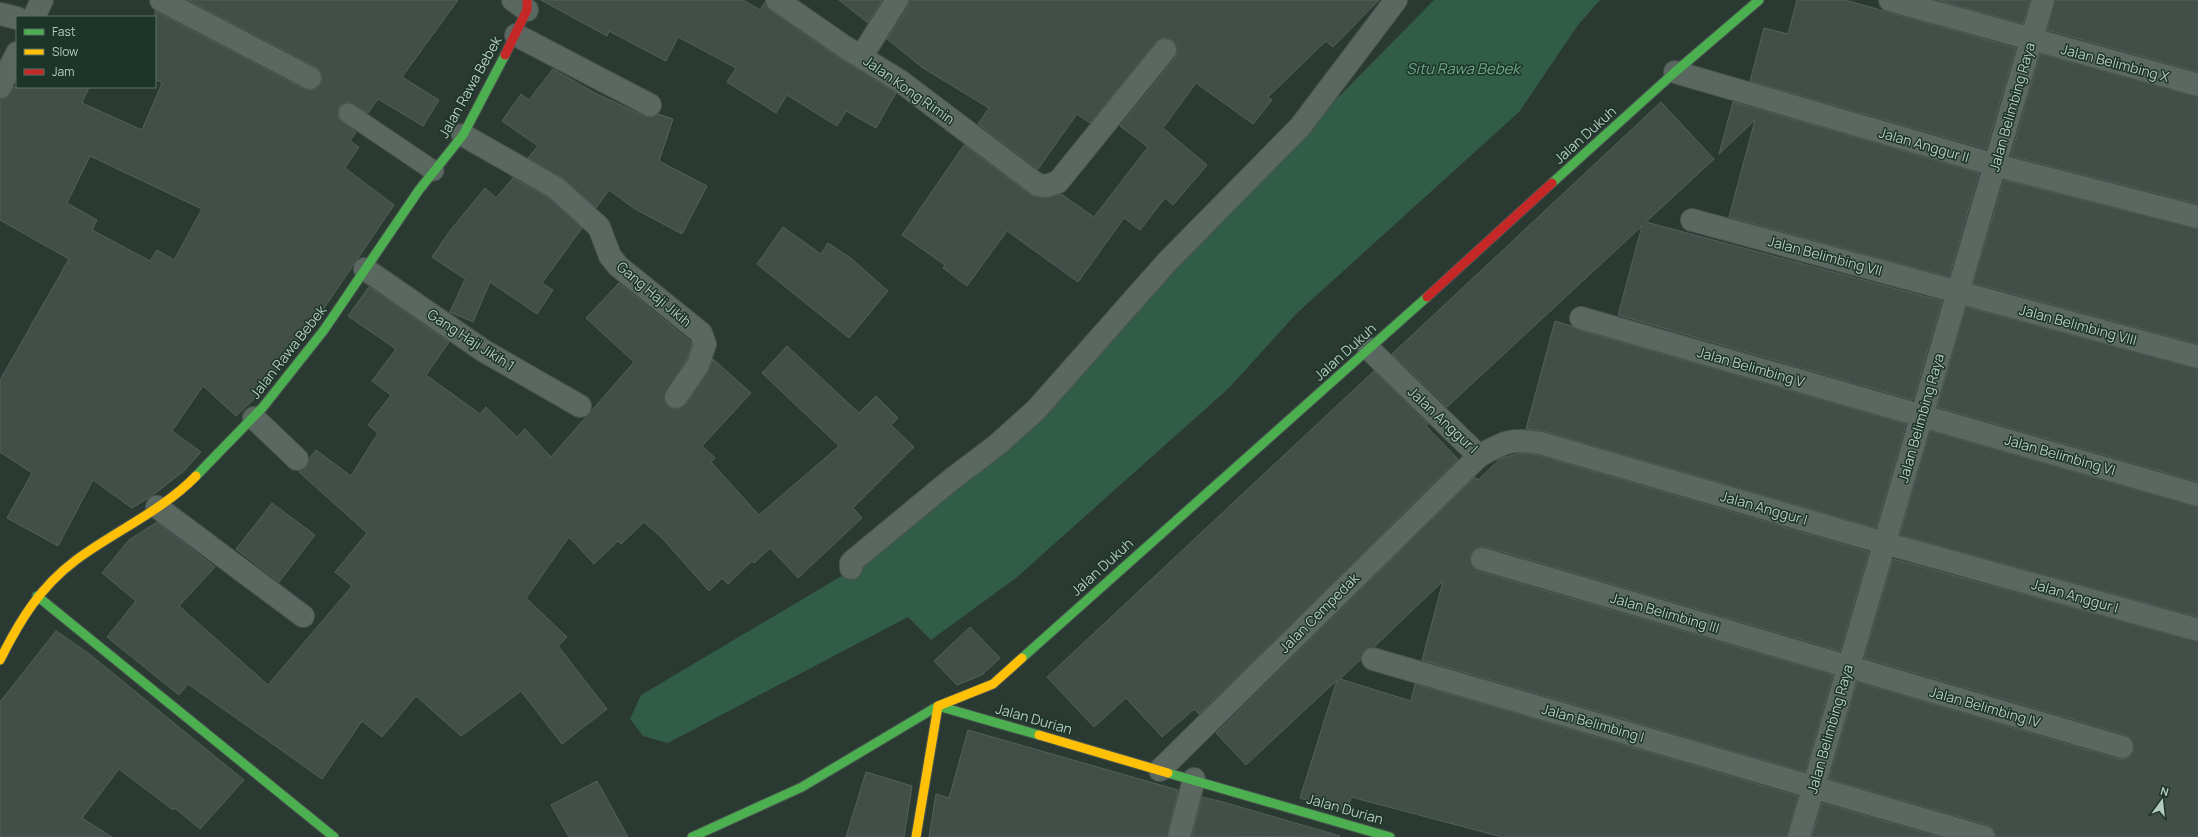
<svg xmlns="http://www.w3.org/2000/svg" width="2198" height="837" viewBox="0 0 2198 837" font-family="Manrope,sans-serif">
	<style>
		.water { fill: #315c47 }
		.building { fill: #424e48; stroke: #52615a; fill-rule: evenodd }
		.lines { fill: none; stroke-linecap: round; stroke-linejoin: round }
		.lane-casing { stroke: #48544e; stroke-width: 21 }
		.street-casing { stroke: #48544e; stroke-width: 24 }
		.fast-casing { stroke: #48544e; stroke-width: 11 }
		.slow-casing { stroke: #48544e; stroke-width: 11 }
		.jam-casing { stroke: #48544e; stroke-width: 11 }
		.lane { stroke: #5b6761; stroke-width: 19 }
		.street { stroke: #5b6761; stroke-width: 22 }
		.fast { stroke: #4caf50; stroke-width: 9 }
		.slow { stroke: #ffc107; stroke-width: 9 }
		.jam { stroke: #c62828; stroke-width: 9 }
		.labels { text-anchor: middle; stroke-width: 3; stroke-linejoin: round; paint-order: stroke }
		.street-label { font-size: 14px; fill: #b5cac0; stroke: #1d3429 }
		.water-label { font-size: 15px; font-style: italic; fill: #6ea98b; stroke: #1d3429 }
	</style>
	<rect width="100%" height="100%" fill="#2a3932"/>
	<path class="water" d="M1434 0H1600L1578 25 1519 112 1297 313 1229 388 1016 578 931 640 908 617 668 743 643 736 630 719 641 695 850 571 897 528 1184 254Z"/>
	<g class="building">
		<path d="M188 0H458L402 77 439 100 423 126 378 99 368 113 349 102 343 103 339 107 338 118 356 132 350 141 359 147 345 168 394 205 314 323 254 399 236 416 203 386 172 431 201 452 184 471 150 497 132 508 93 480 58 546 7 518 32 473 0 452V380L69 259 0 220V99L7 97 14 87H89L82 103 142 130 162 83 155 79V11L304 89 311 90 321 84 322 77 320 71 316 67ZM90 156 202 209 174 260 157 250 150 261 92 230 97 220 67 203Z"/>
		<path d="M541 0H743L760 10 765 2 770 10 838 57 896 93 876 128 846 111 837 126 787 95 776 113 727 82 736 68 678 37 666 61 609 31 607 36Z"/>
		<path d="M839 0H882L868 23Z"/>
		<path d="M909 0H1379L1333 47 1326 41 1268 97 1272 100 1253 124 1196 83 1163 128 1207 165 1173 205 1165 198 1140 230 1124 218 1078 282 1007 231 967 286 943 268 945 265 902 235 964 145 1031 195 1045 198 1061 194 1094 217 1148 147 1120 126 1175 58 1177 52V46L1173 41 1167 38H1161L1156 42 1090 123 1077 114 1038 169 978 124 989 108 923 68 887 39 908 7Z"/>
		<path d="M1797 0H1845L2016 48 1986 149 1750 81 1764 28 1788 34Z"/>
		<path d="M1937 0H2030L2023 24Z"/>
		<path d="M2055 0H2198V72L2047 30Z"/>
		<path d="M2040 54 2198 97V204L2011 156Z"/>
		<path d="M553 69 595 93 644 116 651 117 658 114 673 119 659 161 707 186 682 234 635 209 609 190 596 208 564 179 528 158 538 146 502 121 521 94 529 100Z"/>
		<path d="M1661 102 1714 159 1646 222 1942 301 1913 400 1618 315 1642 226 1447 407 1392 354Z"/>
		<path d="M1733 102 1979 173 1949 277 1729 217 1755 120 1719 154Z"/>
		<path d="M513 178 549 198 582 228 542 283 553 290 537 314 490 282 473 322 450 312 465 279 432 257 449 232 485 188 496 198Z"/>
		<path d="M2004 180 2198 229V344L1973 283Z"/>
		<path d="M783 227 821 254 828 243 852 259 888 291 849 338 757 264Z"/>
		<path d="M619 283 690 341 692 344 687 359 664 396 665 402 669 407 675 409 686 404 708 372 713 359 751 393 702 446 715 458 711 462 759 515 839 446 762 373 787 346 859 413 876 396 898 418 891 425 914 447 853 508 862 518 798 578 770 548 754 563 752 561 728 584 722 578 709 591 662 538 644 522 621 544 618 541 594 564 569 537 526 598 567 637 558 646 607 709 562 744 521 691 461 736 416 696 382 737 362 721 322 779 188 684 179 695 107 637 136 601 102 573 129 540 157 522 215 567 179 606 268 685 352 586 335 572 367 533 299 472 306 467 309 459 316 450 351 476 378 433 368 425 391 395 372 381 396 349 348 316 369 287 449 342 426 375 480 414 486 407 517 437 525 429 551 457 634 362 586 318Z"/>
		<path d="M1966 307 2198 369V482L1937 407Z"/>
		<path d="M1555 321 1571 326 1578 330 1906 424 1876 528 1543 431 1526 429Z"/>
		<path d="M1374 371 1428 424 1426 426 1458 459 1199 714 1194 709 1162 737 1126 698 1094 727 1047 677Z"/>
		<path d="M1930 431 2198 507V617L1900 535Z"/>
		<path d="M1521 453 1537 455 1869 552 1840 651 1486 547H1479L1474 550 1470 556 1473 567 1478 571 1833 675 1805 772 1422 660 1443 581 1374 647 1365 650 1361 659 1340 679 1411 701 1415 684 1798 796 1787 837H1502L1351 797 1347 812 1300 798 1337 680 1246 765 1216 733 1475 477 1478 480 1501 458Z"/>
		<path d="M272 503 315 535 279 582 236 549Z"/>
		<path d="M1893 559 2198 642V837H1996L1993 829 1988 825 1829 779 1857 682 2118 759H2125L2130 756 2134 750 2131 739 2126 735 1864 658Z"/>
		<path d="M970 627 1000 658 982 675 957 685 934 661Z"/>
		<path d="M56 631 88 653 244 780 200 829 175 808 173 810 119 769 82 818 112 837H0V702Z"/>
		<path d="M968 730 1178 790 1167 837H929L936 794 949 798Z"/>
		<path d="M866 772 912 786 904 837H846Z"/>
		<path d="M597 781 628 837H569L551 805Z"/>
		<path d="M1202 797 1223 802 1340 836 1192 837Z"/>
		<path d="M1822 803 1939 837H1812Z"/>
	</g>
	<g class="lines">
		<defs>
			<path id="lane" d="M348 113 434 171"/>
			<g id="street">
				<path d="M161 0 310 78"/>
				<path d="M513 0 527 10"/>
				<path d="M777 0 845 47 900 81 1038 185 1046 186 1058 182 1165 50"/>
				<path d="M1890 0 2198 85"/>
				<path d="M0 14 17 18"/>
				<path d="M34 17 42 0"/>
				<path d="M516 35 650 105"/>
				<path d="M861 57 897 0"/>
				<path d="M1675 72 1995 165 2198 217"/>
				<path d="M0 87 17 53"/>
				<path d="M463 135 556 188 599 227 610 256 618 266 701 333 705 344 698 365 676 397"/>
				<path d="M1692 220 2198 357"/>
				<path d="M365 269 484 351 580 406"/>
				<path d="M1581 318 2198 495"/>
				<path d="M1369 349 1479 456C1504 442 1510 438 1540 443L1884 543 2198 630"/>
				<path d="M254 418 297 459"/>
				<path d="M157 507 303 616"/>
				<path d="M1482 559 2122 747"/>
				<path d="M851 568V563L854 560 952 479 997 445 1036 410 1167 262 1300 127 1396 0"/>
				<path d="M1373 659 1984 837"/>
				<path d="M1160 770 1479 456"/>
				<path d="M1179 837 1194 779"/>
				<path d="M1799 837 2043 0"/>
			</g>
			<g id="fast">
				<path d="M1552 183 1675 72 1759 0"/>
				<path d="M196 476 263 407 324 330 419 190 463 135 505 55"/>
				<path d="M37 596 334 837"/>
				<path d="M1022 658 1427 297"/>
				<path d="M1168 773 1390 837"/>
				<path d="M692 837 802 787 938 706 1039 735"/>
			</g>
			<g id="slow">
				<path d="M0 660C20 620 40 587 76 560 115 531 162 511 196 476"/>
				<path d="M1039 735 1168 773"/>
				<path d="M916 837 938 706 993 684 1022 658"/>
			</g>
			<g id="jam">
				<path d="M505 55 527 10V0"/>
				<path d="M1427 297 1552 183"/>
			</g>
		</defs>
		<use href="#lane" class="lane-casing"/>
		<use href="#street" class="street-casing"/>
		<use href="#fast" class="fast-casing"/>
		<use href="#slow" class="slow-casing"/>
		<use href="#jam" class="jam-casing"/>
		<use href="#lane" class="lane"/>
		<use href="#street" class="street"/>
		<use href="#fast" class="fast"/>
		<use href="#slow" class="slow"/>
		<use href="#jam" class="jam"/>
	</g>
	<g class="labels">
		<g class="street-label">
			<text transform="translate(2115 63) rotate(15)" y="5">Jalan Belimbing X</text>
			<text transform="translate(470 87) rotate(-61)" y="5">Jalan Rawa Bebek</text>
			<text transform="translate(909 90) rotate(35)" y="5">Jalan Kong Rimin</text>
			<text transform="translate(2012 107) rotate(-74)" y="5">Jalan Belimbing Raya</text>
			<text transform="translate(1585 135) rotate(-42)" y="5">Jalan Dukuh</text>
			<text transform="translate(1924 145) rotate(16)" y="5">Jalan Anggur II</text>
			<text transform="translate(1825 256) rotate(15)" y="5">Jalan Belimbing VII</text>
			<text transform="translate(654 294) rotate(40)" y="5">Gang Haji Jikih</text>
			<text transform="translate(2078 325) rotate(15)" y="5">Jalan Belimbing VIII</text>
			<text transform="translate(471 340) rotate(33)" y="5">Gang Haji Jikih 1</text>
			<text transform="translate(288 352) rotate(-52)" y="5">Jalan Rawa Bebek</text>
			<text transform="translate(1345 352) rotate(-42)" y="5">Jalan Dukuh</text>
			<text transform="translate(1751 367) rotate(16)" y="5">Jalan Belimbing V</text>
			<text transform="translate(1921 418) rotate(-74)" y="5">Jalan Belimbing Raya</text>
			<text transform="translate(1443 420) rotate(43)" y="5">Jalan Anggur I</text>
			<text transform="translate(2060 455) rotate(16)" y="5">Jalan Belimbing VI</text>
			<text transform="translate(1764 508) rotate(16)" y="5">Jalan Anggur I</text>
			<text transform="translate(1102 567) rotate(-42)" y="5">Jalan Dukuh</text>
			<text transform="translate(2075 596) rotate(16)" y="5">Jalan Anggur I</text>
			<text transform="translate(1319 613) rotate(-45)" y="5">Jalan Cempedak</text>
			<text transform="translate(1665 613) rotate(16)" y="5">Jalan Belimbing III</text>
			<text transform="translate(1985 707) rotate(16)" y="5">Jalan Belimbing IV</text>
			<text transform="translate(1034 719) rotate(16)" y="5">Jalan Durian</text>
			<text transform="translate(1593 723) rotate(16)" y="5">Jalan Belimbing I</text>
			<text transform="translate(1830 729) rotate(-74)" y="5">Jalan Belimbing Raya</text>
			<text transform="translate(1345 809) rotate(16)" y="5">Jalan Durian</text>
		</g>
		<g class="water-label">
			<text x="1463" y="74">Situ Rawa Bebek</text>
		</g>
	</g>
	<rect x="16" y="16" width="140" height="72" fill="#1d3429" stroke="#5a7065"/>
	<rect x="24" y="29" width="20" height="6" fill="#4caf50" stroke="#5a7065"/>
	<text x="52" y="36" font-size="12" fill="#b5cac0">Fast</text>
	<rect x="24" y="49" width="20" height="6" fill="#ffc107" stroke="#5a7065"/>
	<text x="52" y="56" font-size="12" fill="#b5cac0">Slow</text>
	<rect x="24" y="69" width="20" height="6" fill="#c62828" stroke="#5a7065"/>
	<text x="52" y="76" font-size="12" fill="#b5cac0">Jam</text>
	<g transform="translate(2162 801) rotate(15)" stroke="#1d3429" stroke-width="3" paint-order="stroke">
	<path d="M0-3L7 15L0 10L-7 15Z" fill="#b5cac0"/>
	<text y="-6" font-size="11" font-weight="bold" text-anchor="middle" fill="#b5cac0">N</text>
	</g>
</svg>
